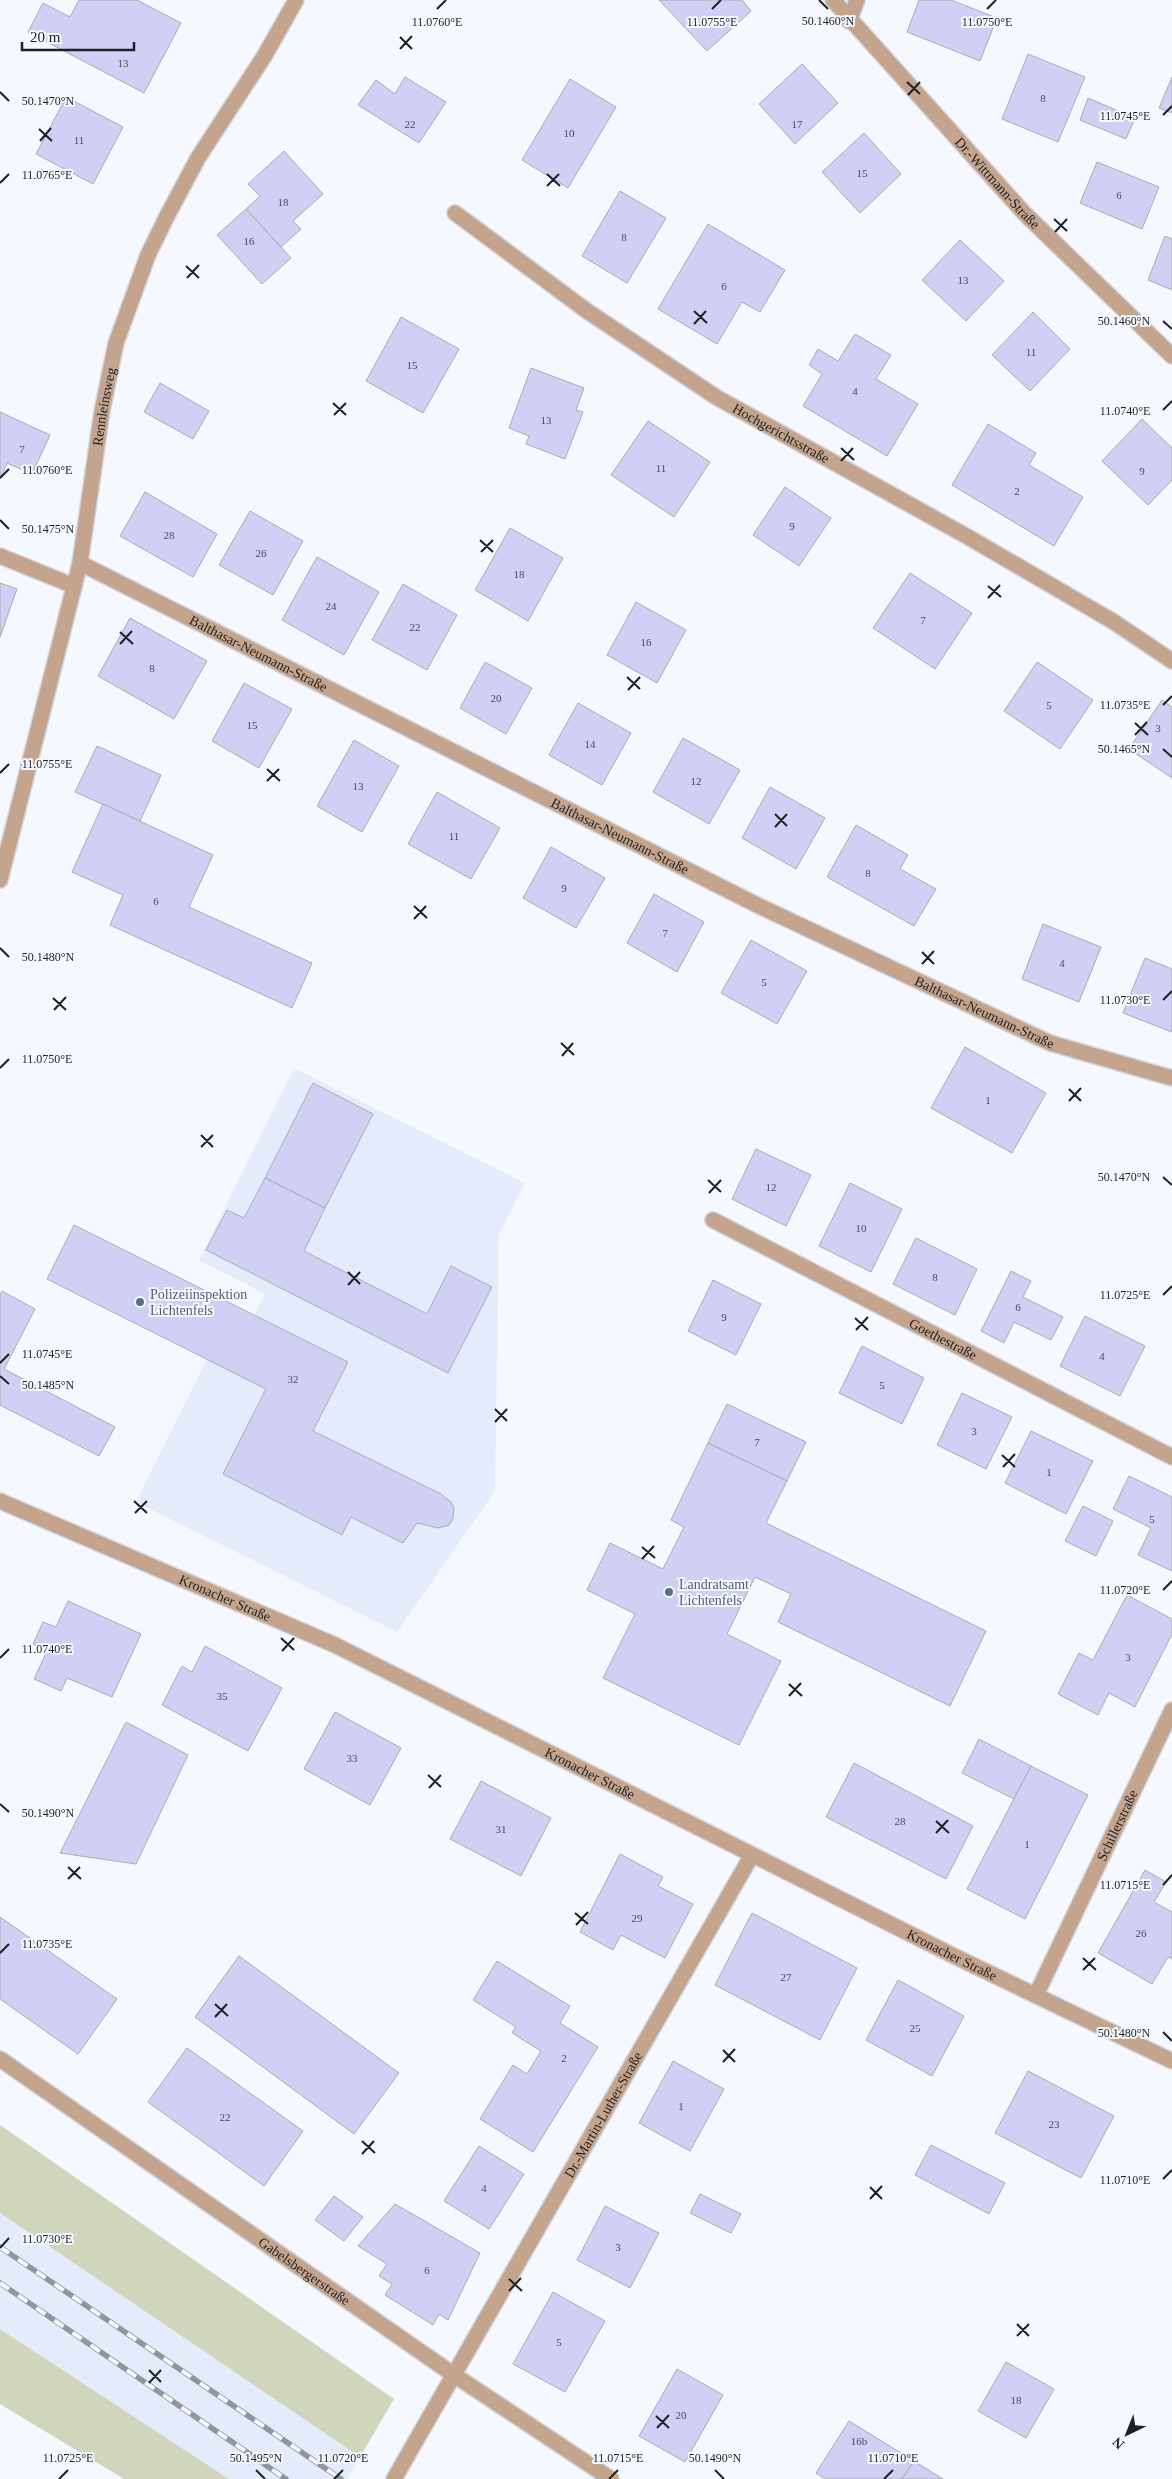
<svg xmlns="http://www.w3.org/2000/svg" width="1172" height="2479" viewBox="0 0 1172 2479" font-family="Georgia,serif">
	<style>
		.built { fill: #e4ecfb }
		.green { fill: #d0d6bb }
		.building { fill: #d0cff4; stroke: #ababb3 }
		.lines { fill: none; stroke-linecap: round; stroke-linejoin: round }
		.minor-casing { stroke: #d3d5db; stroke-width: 18 }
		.tertiary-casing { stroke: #d3d5db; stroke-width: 18 }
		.minor { stroke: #c5a48e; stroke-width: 15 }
		.tertiary { stroke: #c5a48e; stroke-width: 15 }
		.rail-casing { stroke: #929599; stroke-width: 5.5 }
		.rail { stroke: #f5f8fe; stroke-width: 4; stroke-dasharray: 11; stroke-linecap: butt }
		.ticks { fill: none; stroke: #1e2023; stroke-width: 2 }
		.service-dot { fill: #5c6f8a; stroke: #f5f8fe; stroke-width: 2 }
		.labels { text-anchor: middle; stroke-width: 4; stroke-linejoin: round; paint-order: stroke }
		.number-label { font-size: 11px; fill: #4a4c57 }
		.street-label { font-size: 14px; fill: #1e2023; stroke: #f5f8fe }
		.service-label { font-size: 14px; fill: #4e5e75; stroke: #f5f8fe; text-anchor: start }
		.ticks-label { font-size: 12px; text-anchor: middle; fill: #1e2023; stroke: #f5f8fe; stroke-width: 4; stroke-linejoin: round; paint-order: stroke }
	</style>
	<rect width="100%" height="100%" fill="#f5f8fe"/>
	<g class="built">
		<path d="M294 1068 525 1183 499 1235 495 1491 397 1632 136 1502 207 1359 227 1368 265 1294 199 1260Z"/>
		<path d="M0 2213 360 2457 348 2479H229L0 2329Z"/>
	</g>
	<g class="green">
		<path d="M0 2125 394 2399 360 2457 0 2213Z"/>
		<path d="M0 2329 229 2479H124L0 2404Z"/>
	</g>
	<g class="building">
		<path d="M79 0H137L181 23 144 93 28 32 43 3 70 17Z"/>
		<path d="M659 0H742L751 11 707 51Z"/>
		<path d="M919 0H951L997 18 980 61 907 32Z"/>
		<path d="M1028 54 1085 77 1058 142 1002 119Z"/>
		<path d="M802 64 838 103 795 144 759 104Z"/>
		<path d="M405 77 446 102 419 143 358 105 376 80 395 94Z"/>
		<path d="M1172 77V113L1159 108Z"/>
		<path d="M570 79 616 107 568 188 522 160Z"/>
		<path d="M66 97 123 127 93 184 36 154Z"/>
		<path d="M1088 98 1135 118 1126 139 1080 120Z"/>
		<path d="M864 133 901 174 860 213 822 172Z"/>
		<path d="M284 151 323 194 293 221 301 229 281 247 246 209 260 196 248 184Z"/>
		<path d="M1097 162 1159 187 1142 229 1080 203Z"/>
		<path d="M620 191 666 218 627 283 582 256Z"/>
		<path d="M246 209 291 258 262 284 217 235Z"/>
		<path d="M708 224 785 270 760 312 742 302 717 344 658 309Z"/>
		<path d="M1165 236 1172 239V290L1148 280Z"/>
		<path d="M960 240 1004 281 966 321 922 280Z"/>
		<path d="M1033 312 1070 349 1030 391 992 355Z"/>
		<path d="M401 317 459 349 423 413 366 381Z"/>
		<path d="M855 334 891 355 876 379 918 404 887 456 803 406 822 374 809 365 818 349 838 361Z"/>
		<path d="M531 368 584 388 576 410 583 412 565 459 526 444 529 436 509 428Z"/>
		<path d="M160 383 209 411 193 439 144 412Z"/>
		<path d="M0 412 50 435 32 474 7 463 0 479Z"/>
		<path d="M1142 419 1172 448V480L1148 505 1102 461Z"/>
		<path d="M648 421 710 462 674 517 611 475Z"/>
		<path d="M988 424 1036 453 1029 465 1083 497 1054 546 952 485Z"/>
		<path d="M785 487 831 518 799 566 753 535Z"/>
		<path d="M145 492 217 534 193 577 120 536Z"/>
		<path d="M250 511 303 541 273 595 219 565Z"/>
		<path d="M510 528 563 558 528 621 475 590Z"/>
		<path d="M317 557 379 592 344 655 282 620Z"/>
		<path d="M910 573 972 613 935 669 873 628Z"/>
		<path d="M0 583 17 589 0 637Z"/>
		<path d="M403 584 457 615 427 670 372 640Z"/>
		<path d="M636 602 686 630 657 683 607 655Z"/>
		<path d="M130 618 207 661 174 719 98 676Z"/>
		<path d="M485 662 532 688 506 734 460 708Z"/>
		<path d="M1037 662 1093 700 1060 749 1004 711Z"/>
		<path d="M244 683 292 709 259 768 212 741Z"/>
		<path d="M1162 700 1172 707V778L1129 749Z"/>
		<path d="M578 703 631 733 602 785 549 755Z"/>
		<path d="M683 738 740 770 709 824 653 792Z"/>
		<path d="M354 740 399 766 362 832 317 806Z"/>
		<path d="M97 746 161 775 140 821 75 792Z"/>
		<path d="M770 787 825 818 796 869 742 838Z"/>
		<path d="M437 792 500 828 471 879 408 844Z"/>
		<path d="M103 804 213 855 189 907 312 963 292 1008 110 925 123 895 72 872Z"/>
		<path d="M856 825 908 855 900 869 936 889 914 926 827 877Z"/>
		<path d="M551 847 605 878 576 928 523 898Z"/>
		<path d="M654 894 704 922 677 972 627 943Z"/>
		<path d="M1043 924 1101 947 1079 1002 1022 979Z"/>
		<path d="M751 940 807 971 777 1024 721 993Z"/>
		<path d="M1145 958 1172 969V1032L1123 1013Z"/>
		<path d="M965 1047 1046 1093 1012 1153 931 1108Z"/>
		<path d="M313 1083 373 1114 325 1208 265 1178Z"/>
		<path d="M756 1149 811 1175 786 1226 732 1199Z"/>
		<path d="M265 1178 325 1208 304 1251 427 1314 451 1266 492 1287 448 1373 206 1250 227 1210 244 1218Z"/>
		<path d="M850 1183 902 1209 871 1272 819 1246Z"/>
		<path d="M74 1225 348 1362 313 1431 441 1494 451 1502 454 1508 453 1519 449 1525 438 1528 417 1523 403 1543 351 1517 342 1535 223 1474 266 1389 47 1279Z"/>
		<path d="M916 1238 977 1269 955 1315 893 1284Z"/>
		<path d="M1011 1271 1031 1281 1023 1297 1063 1317 1051 1340 1014 1322 1004 1343 981 1331Z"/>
		<path d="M713 1280 761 1304 736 1355 688 1331Z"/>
		<path d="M2 1291 35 1309 4 1369 115 1427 99 1456 0 1405V1295Z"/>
		<path d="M1085 1316 1145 1346 1120 1396 1060 1366Z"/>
		<path d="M862 1346 924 1378 902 1424 839 1393Z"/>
		<path d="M962 1393 1012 1417 986 1469 937 1445Z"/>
		<path d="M727 1404 806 1442 787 1481 708 1443Z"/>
		<path d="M1031 1431 1093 1461 1066 1514 1005 1483Z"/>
		<path d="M708 1443 787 1481 766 1523 986 1631 950 1706 778 1622 791 1594 755 1577 727 1634 781 1661 739 1745 603 1678 635 1614 587 1590 610 1543 663 1569 684 1527 671 1520Z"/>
		<path d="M1129 1476 1172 1497V1571L1138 1555 1151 1528 1113 1509Z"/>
		<path d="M1083 1506 1113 1521 1096 1556 1065 1541Z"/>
		<path d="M1127 1595 1172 1619V1634L1135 1707 1109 1693 1098 1715 1058 1694 1079 1653 1093 1660Z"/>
		<path d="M68 1601 141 1634 112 1697 67 1678 61 1691 34 1679 47 1651 33 1644 43 1622 56 1627Z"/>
		<path d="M205 1646 282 1688 248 1751 162 1705 182 1666 192 1672Z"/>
		<path d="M335 1712 401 1748 370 1805 304 1769Z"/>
		<path d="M126 1722 188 1755 136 1864 60 1853Z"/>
		<path d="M979 1739 1031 1766 1014 1799 962 1773Z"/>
		<path d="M854 1763 973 1826 946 1879 826 1817Z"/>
		<path d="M1031 1766 1088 1795 1025 1919 967 1889Z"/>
		<path d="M481 1781 551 1818 521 1876 450 1839Z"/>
		<path d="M620 1854 663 1877 658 1886 693 1904 665 1958 621 1935 613 1950 580 1932Z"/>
		<path d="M1145 1870 1166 1882 1154 1902 1172 1912V1959L1168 1957 1152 1984 1098 1953Z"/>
		<path d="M752 1913 857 1968 820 2040 715 1985Z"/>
		<path d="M0 1917 117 1999 78 2054 0 1999Z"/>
		<path d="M239 1956 399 2073 354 2134 195 2017Z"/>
		<path d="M497 1961 570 2006 560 2023 598 2047 533 2152 480 2119 513 2065 527 2074 541 2051 512 2033 516 2027 473 2000Z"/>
		<path d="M898 1980 964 2016 932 2076 866 2040Z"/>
		<path d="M187 2048 303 2131 264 2186 148 2102Z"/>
		<path d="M673 2061 724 2089 690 2151 639 2123Z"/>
		<path d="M1028 2071 1114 2116 1081 2178 995 2133Z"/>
		<path d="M931 2145 1005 2183 989 2214 915 2175Z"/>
		<path d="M479 2146 524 2174 489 2229 444 2201Z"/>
		<path d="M700 2194 741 2214 731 2233 690 2213Z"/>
		<path d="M334 2196 363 2217 344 2241 315 2220Z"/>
		<path d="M395 2204 480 2253 448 2320 439 2314 433 2325 385 2295 392 2284 379 2276 387 2264 358 2246Z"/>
		<path d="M605 2206 659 2233 630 2288 577 2260Z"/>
		<path d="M553 2292 605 2321 565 2392 513 2364Z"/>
		<path d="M1006 2362 1054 2389 1026 2438 978 2411Z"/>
		<path d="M677 2369 723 2395 685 2462 639 2436Z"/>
		<path d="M849 2421 914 2461 902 2479H825L816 2473Z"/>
		<path d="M914 2461 943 2479H902Z"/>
	</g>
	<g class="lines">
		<defs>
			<g id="minor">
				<path id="s1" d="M833 0 1025 214 1172 356"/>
				<path d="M849 21 857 0"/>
				<path id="s2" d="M455 213 587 311 716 397 968 537 1114 622 1172 661"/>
				<path d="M0 556 74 586"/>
				<path id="s3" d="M80 563 757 905 1050 1043 1172 1078"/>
				<path id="s4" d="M0 880 80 563 102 411 116 343 148 255 166 218 198 158 265 55 296 0"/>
				<path id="s5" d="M713 1220 1172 1457"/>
				<path id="s6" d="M1036 1995 1172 1710"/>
				<path id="s7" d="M0 2059 454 2375 611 2479"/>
				<path id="s8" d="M394 2479 752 1855"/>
			</g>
			<g id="tertiary">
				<path id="s9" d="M0 1501 335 1645 956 1957 1172 2061"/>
			</g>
		</defs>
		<use href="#minor" class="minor-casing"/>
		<use href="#tertiary" class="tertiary-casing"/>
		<use href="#minor" class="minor"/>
		<use href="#tertiary" class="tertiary"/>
		<defs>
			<g id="rail">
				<path d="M0 2247 341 2479"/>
				<path d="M0 2283 286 2479"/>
			</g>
		</defs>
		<use href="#rail" class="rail-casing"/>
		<use href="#rail" class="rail"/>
	</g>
	<path class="ticks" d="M819 0 828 9M437 9 446 0M712 9 721 0M987 9 996 0M400 37 412 49M400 49 412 36M907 82 920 94M0 92 9 101M908 95 920 82M1163 115 1172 106M39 129 52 141M40 141 51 128M547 174 560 186M0 183 9 174M547 186 559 174M1054 219 1067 231M1055 232 1067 219M186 266 199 278M187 278 199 265M694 311 707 323M1163 321 1172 329M694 324 706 311M333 403 346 415M1163 410 1172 401M334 415 346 403M841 448 854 460M841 461 853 448M0 478 9 469M0 520 9 529M480 540 493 552M481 552 493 540M988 586 1001 597M988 598 1000 585M120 632 133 644M120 644 132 631M627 677 640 689M628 690 640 677M1163 705 1172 696M1135 723 1148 735M1135 735 1147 722M1163 749 1172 757M267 769 280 781M0 773 9 764M267 781 279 769M775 814 787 826M775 827 787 814M414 906 427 918M414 919 426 906M0 948 9 957M922 952 934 964M922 964 934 951M53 998 66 1010M1163 1000 1172 991M54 1010 66 997M561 1043 574 1055M562 1056 573 1043M0 1068 9 1059M1069 1089 1081 1101M1069 1101 1081 1088M201 1135 213 1147M201 1147 213 1135M1163 1177 1172 1185M708 1180 721 1192M709 1193 721 1180M348 1272 360 1284M348 1285 360 1272M1163 1295 1172 1286M855 1318 868 1330M856 1330 868 1317M0 1363 9 1354M0 1376 9 1384M495 1409 507 1421M495 1422 507 1409M1002 1455 1015 1467M1003 1467 1015 1454M134 1501 147 1513M135 1513 147 1501M642 1547 655 1558M642 1559 654 1546M1163 1590 1172 1581M281 1638 294 1650M282 1651 294 1638M0 1658 9 1649M789 1684 802 1696M789 1696 801 1683M428 1775 441 1787M429 1788 441 1775M0 1804 9 1812M936 1821 949 1833M936 1833 948 1820M68 1867 81 1879M68 1879 80 1867M1163 1885 1172 1875M575 1913 588 1924M576 1925 588 1912M0 1953 9 1944M1083 1958 1096 1970M1083 1970 1095 1958M215 2004 228 2016M215 2017 227 2004M1163 2032 1172 2041M723 2050 735 2062M723 2062 735 2049M362 2141 375 2153M362 2154 374 2141M1163 2179 1172 2170M870 2187 882 2199M870 2199 882 2186M0 2248 9 2238M509 2279 522 2291M509 2291 521 2278M1017 2324 1029 2336M1017 2336 1029 2324M149 2370 161 2382M149 2383 161 2370M656 2416 669 2428M657 2428 669 2415M256 2470 265 2479M715 2470 724 2479M59 2479 68 2470M334 2479 343 2470M609 2479 618 2470M884 2479 893 2470"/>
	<g class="service-dot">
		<circle cx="140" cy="1302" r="5"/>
		<circle cx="669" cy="1592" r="5"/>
	</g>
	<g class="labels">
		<g class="number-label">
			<text x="123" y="67">13</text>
			<text x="1043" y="102">8</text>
			<text x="410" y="128">22</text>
			<text x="797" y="128">17</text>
			<text x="569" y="137">10</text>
			<text x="79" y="144">11</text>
			<text x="862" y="177">15</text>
			<text x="1119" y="199">6</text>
			<text x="283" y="206">18</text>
			<text x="624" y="241">8</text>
			<text x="249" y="245">16</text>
			<text x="963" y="284">13</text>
			<text x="724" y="290">6</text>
			<text x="1031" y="356">11</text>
			<text x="412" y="369">15</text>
			<text x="855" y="395">4</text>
			<text x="546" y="424">13</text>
			<text x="22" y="453">7</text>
			<text x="661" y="472">11</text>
			<text x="1142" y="475">9</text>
			<text x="1017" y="495">2</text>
			<text x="792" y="530">9</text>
			<text x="169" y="539">28</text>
			<text x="261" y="557">26</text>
			<text x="519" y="578">18</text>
			<text x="331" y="610">24</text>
			<text x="923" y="624">7</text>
			<text x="415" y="631">22</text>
			<text x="646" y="646">16</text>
			<text x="152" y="672">8</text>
			<text x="496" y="702">20</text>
			<text x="1049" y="709">5</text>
			<text x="252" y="729">15</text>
			<text x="1158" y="732">3</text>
			<text x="590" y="748">14</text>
			<text x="696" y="785">12</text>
			<text x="358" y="790">13</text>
			<text x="454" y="840">11</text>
			<text x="868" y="877">8</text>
			<text x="564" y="892">9</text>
			<text x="156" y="905">6</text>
			<text x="665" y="937">7</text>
			<text x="1062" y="967">4</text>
			<text x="764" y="986">5</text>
			<text x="988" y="1104">1</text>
			<text x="771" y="1191">12</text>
			<text x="861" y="1232">10</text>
			<text x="935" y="1281">8</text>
			<text x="1018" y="1311">6</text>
			<text x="724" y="1321">9</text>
			<text x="1102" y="1360">4</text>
			<text x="293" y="1383">32</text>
			<text x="882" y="1389">5</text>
			<text x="974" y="1435">3</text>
			<text x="757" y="1446">7</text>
			<text x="1049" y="1476">1</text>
			<text x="1152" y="1523">5</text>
			<text x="1128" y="1661">3</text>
			<text x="222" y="1700">35</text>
			<text x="352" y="1762">33</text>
			<text x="900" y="1825">28</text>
			<text x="501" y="1833">31</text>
			<text x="1027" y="1848">1</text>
			<text x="637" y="1922">29</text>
			<text x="1141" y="1937">26</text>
			<text x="786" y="1981">27</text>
			<text x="915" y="2032">25</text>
			<text x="564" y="2062">2</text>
			<text x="681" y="2110">1</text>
			<text x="225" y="2121">22</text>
			<text x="1054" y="2128">23</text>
			<text x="484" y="2192">4</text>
			<text x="618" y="2251">3</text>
			<text x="427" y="2274">6</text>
			<text x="559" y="2346">5</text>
			<text x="1016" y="2404">18</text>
			<text x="681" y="2419">20</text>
			<text x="859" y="2445">16b</text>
		</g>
		<g class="street-label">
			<text dy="5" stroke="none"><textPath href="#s1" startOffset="246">Dr.-Wittmann-Straße</textPath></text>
			<text dy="5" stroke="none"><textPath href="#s4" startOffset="485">Rennleinsweg</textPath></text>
			<text dy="5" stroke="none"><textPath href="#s2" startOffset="394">Hochgerichtsstraße</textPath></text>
			<text dy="5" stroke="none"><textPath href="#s3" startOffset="200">Balthasar-Neumann-Straße</textPath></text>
			<text dy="5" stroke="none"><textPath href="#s3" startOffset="605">Balthasar-Neumann-Straße</textPath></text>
			<text dy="5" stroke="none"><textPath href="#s3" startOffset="1010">Balthasar-Neumann-Straße</textPath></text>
			<text dy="5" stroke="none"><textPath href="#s5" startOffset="259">Goethestraße</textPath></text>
			<text dy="5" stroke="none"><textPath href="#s9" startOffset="245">Kronacher Straße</textPath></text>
			<text dy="5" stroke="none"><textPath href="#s9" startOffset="650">Kronacher Straße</textPath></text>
			<text dy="5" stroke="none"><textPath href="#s6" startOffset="188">Schillerstraße</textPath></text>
			<text dy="5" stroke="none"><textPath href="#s9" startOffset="1055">Kronacher Straße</textPath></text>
			<text dy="5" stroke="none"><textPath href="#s8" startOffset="420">Dr.-Martin-Luther-Straße</textPath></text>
			<text dy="5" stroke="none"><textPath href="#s7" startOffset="371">Gabelsbergerstraße</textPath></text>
		</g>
		<g class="service-label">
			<text x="150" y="1299">Polizeiinspektion<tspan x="150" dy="16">Lichtenfels</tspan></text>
			<text x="679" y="1589">Landratsamt<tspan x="679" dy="16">Lichtenfels</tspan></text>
		</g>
	</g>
	<g class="ticks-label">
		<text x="828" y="25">50.1460°N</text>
		<text x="437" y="26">11.0760°E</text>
		<text x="712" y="26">11.0755°E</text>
		<text x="987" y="26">11.0750°E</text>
		<text x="48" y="105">50.1470°N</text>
		<text x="1125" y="120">11.0745°E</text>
		<text x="47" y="179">11.0765°E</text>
		<text x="1124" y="325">50.1460°N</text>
		<text x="1125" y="415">11.0740°E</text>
		<text x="47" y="474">11.0760°E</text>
		<text x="48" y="533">50.1475°N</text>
		<text x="1125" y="709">11.0735°E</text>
		<text x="1124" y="753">50.1465°N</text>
		<text x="47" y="768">11.0755°E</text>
		<text x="48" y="961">50.1480°N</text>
		<text x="1125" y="1004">11.0730°E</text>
		<text x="47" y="1063">11.0750°E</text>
		<text x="1124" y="1181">50.1470°N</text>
		<text x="1125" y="1299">11.0725°E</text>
		<text x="47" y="1358">11.0745°E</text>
		<text x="48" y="1389">50.1485°N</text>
		<text x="1125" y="1594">11.0720°E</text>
		<text x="47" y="1653">11.0740°E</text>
		<text x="48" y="1817">50.1490°N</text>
		<text x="1125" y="1889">11.0715°E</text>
		<text x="47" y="1948">11.0735°E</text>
		<text x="1124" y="2037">50.1480°N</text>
		<text x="1125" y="2184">11.0710°E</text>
		<text x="47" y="2243">11.0730°E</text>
		<text x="68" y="2462">11.0725°E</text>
		<text x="343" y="2462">11.0720°E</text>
		<text x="618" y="2462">11.0715°E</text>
		<text x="893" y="2462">11.0710°E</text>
		<text x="256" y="2462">50.1495°N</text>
		<text x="715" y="2462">50.1490°N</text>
	</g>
	<g transform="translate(1127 2434) rotate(223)" stroke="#f5f8fe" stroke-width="4" paint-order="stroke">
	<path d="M0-4L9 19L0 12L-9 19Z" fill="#1e2023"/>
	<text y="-8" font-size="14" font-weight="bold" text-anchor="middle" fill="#1e2023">N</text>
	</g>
	<path d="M22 42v8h112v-8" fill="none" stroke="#1e2023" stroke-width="2.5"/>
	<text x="30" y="42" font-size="15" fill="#1e2023" stroke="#f5f8fe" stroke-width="4" paint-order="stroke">20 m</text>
</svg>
